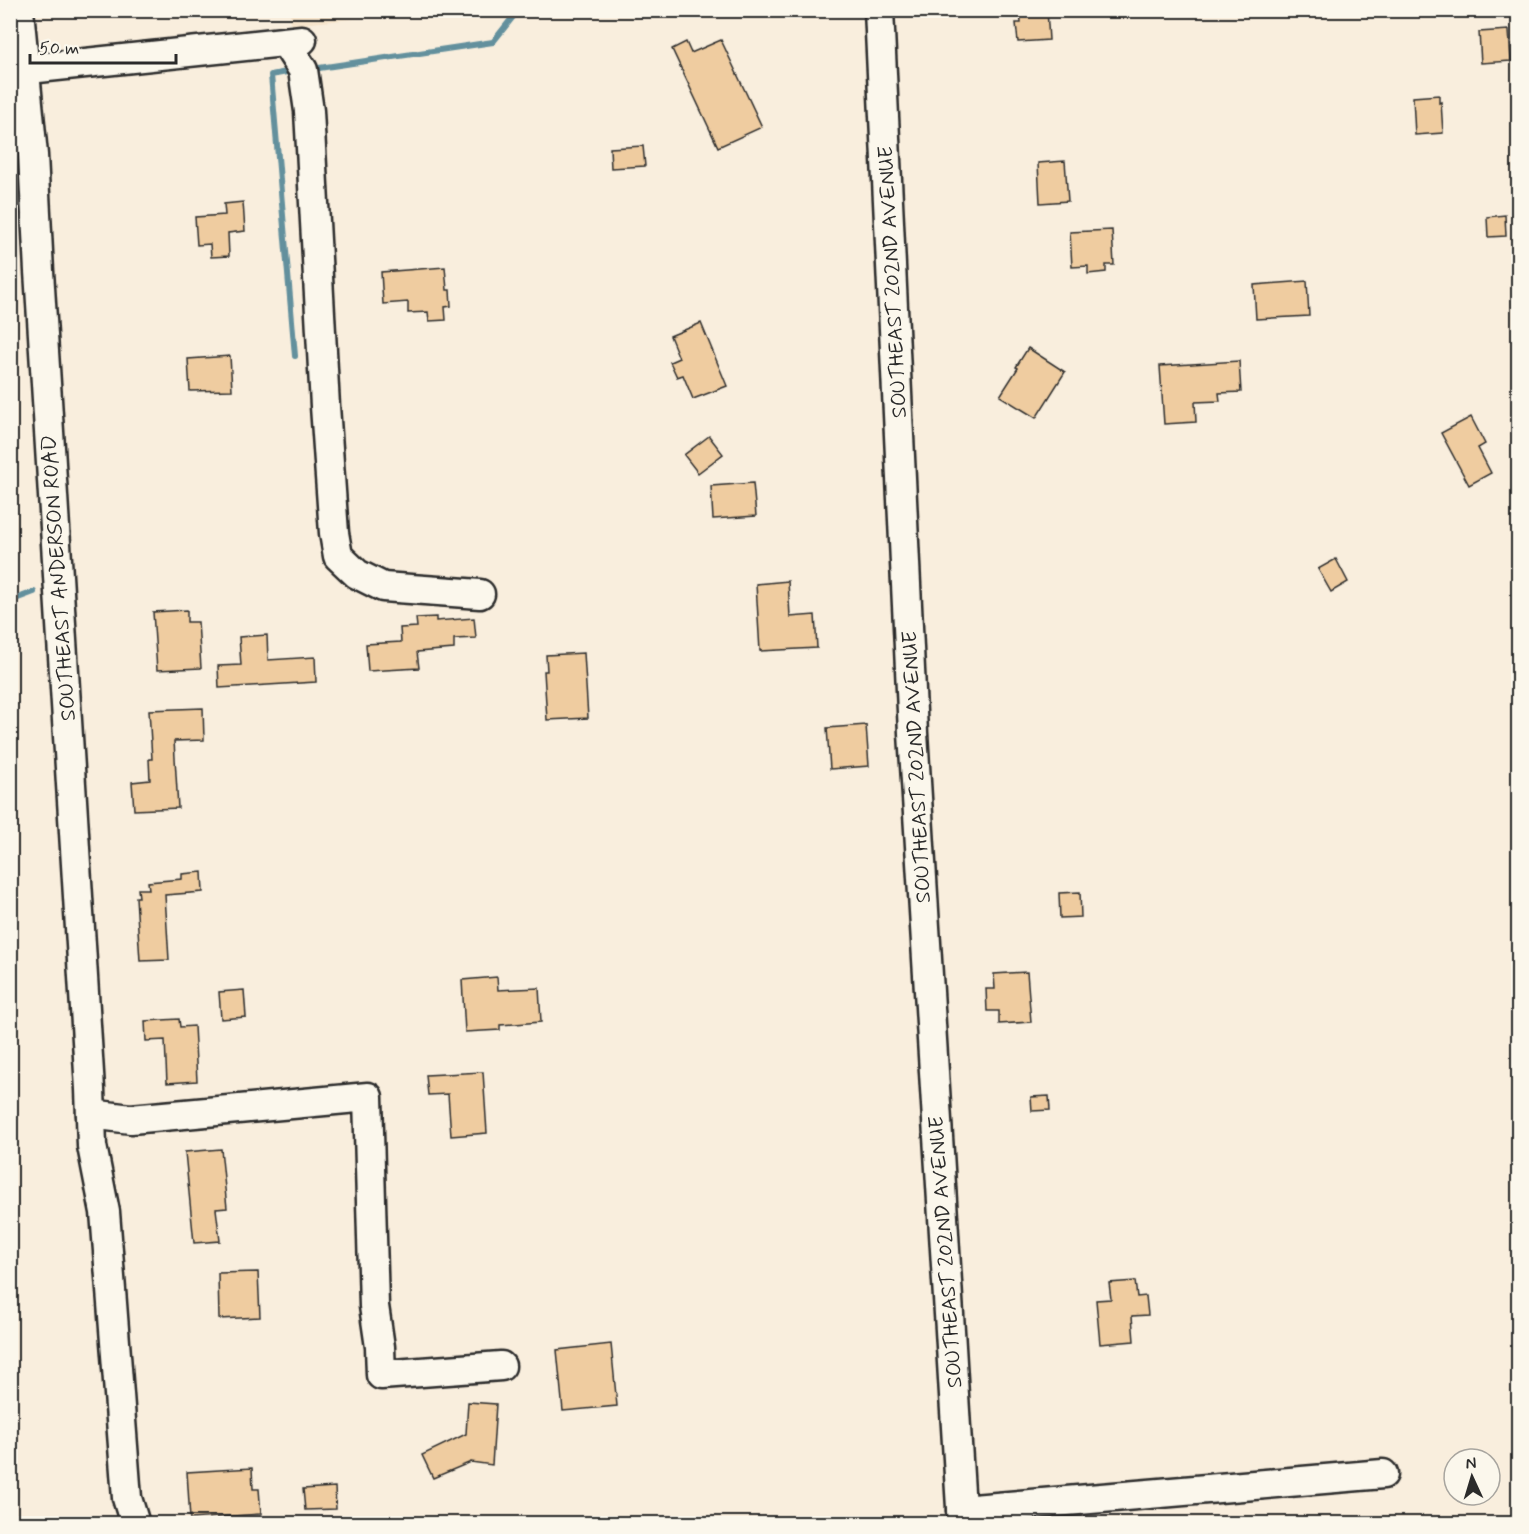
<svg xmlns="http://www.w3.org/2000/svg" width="1529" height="1534" viewBox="0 0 1529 1534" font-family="Mynerve,sans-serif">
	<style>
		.built { fill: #f6e4cb }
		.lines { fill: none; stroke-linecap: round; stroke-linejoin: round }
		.stream { stroke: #63909d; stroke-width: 6 }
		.building { fill: #efcca0; stroke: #2b2b2b; stroke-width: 1.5 }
		.minor-casing { stroke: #2b2b2b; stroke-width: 33 }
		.minor { stroke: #fbf7ec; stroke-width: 28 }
		.labels { text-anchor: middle; stroke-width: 4.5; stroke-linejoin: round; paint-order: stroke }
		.street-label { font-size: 21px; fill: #2b2b2b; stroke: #fbf7ec }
	</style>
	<rect width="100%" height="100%" fill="#f9eedd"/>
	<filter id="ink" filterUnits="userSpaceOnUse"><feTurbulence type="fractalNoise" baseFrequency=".0167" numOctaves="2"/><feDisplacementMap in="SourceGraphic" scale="12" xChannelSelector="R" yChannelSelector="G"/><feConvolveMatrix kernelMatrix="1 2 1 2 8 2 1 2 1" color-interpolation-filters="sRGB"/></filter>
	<g filter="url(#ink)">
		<path class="built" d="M290 11V10L436 11 291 25Z"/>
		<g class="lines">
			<g class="stream">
				<path d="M319 68 493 42 516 13 520 10"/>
				<path d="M287 72 271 75 295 356"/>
				<path d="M10 601 34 592"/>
			</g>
		</g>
		<g class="building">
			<path d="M1020 10H1047L1049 40 1018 42 1016 23H1021Z"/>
			<path d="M1509 30 1511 61 1481 63 1479 32Z"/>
			<path d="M721 40 762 127 718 147 672 49 686 42 691 53Z"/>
			<path d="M1439 95V103L1441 102 1443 133 1415 135 1413 97Z"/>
			<path d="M643 146 645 166 611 168 610 148Z"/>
			<path d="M1065 161 1068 201 1040 203 1038 163Z"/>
			<path d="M243 202 245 231 228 233 229 256 211 257 210 244 197 245 195 217 225 215 224 204Z"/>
			<path d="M1505 215 1506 236 1488 237 1487 217Z"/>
			<path d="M1112 230 1114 265H1106V272L1088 274V266L1072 267 1070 232Z"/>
			<path d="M445 267 447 290H450L451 306 445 307 446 320 429 321 428 312 408 313V302L383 304 381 272Z"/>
			<path d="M1307 281 1309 316 1256 319 1254 285Z"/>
			<path d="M701 323 727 386 693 399 683 375 677 377 670 362 679 358 670 336Z"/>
			<path d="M1028 348 1065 372 1036 418 1000 396 1018 368 1016 367Z"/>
			<path d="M230 356 232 390 190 391 188 359Z"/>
			<path d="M1239 361 1241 392 1219 393 1220 401 1195 402 1196 422 1164 424 1160 366Z"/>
			<path d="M1471 417 1485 444 1478 448 1491 473 1469 485 1441 433Z"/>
			<path d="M709 436 723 454 698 473 684 455Z"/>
			<path d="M753 483 756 516 713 519 711 486Z"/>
			<path d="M1336 559 1348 582 1331 592 1318 569Z"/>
			<path d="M788 581 790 617 815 615 817 648 760 651 756 584Z"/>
			<path d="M187 610V622H198L201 668 157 670 153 612Z"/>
			<path d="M436 617V621L474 618 476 638 454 639V649L417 652 419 668 368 671 366 644 401 642 400 628 417 627 416 618Z"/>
			<path d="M267 635 268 660 315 657 316 682 219 688 218 666 241 665 239 637Z"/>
			<path d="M584 653 588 718 547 720 544 671H547L546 655Z"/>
			<path d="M203 708 204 740 174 741 178 808 134 810 132 782 150 780 149 759H152L149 710Z"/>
			<path d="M866 725 869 766 830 769 827 728Z"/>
			<path d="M202 872 203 892 165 895 169 960 140 961 136 897H139L138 889H149L148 882 182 879V874Z"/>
			<path d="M1080 892 1081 917 1060 918 1059 893Z"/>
			<path d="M1027 972 1031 1022 999 1024V1011H987L986 989H995L994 974Z"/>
			<path d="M497 977 498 990 539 988 541 1022 500 1025V1030L465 1032 462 980Z"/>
			<path d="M244 990 246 1017 221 1019 219 992Z"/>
			<path d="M179 1019 180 1027 194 1026 197 1081 167 1083 165 1040 146 1041 145 1021Z"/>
			<path d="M483 1072 487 1133 451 1136 448 1094 428 1095 426 1075Z"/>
			<path d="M1049 1096 1050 1110 1032 1111 1031 1097Z"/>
			<path d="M221 1149 227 1208 216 1209 220 1241 194 1243 185 1152Z"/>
			<path d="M258 1272 260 1317 219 1319 218 1273Z"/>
			<path d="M1135 1281 1137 1297 1146 1296 1148 1315 1132 1316 1134 1341 1100 1344 1096 1300 1111 1299 1109 1283Z"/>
			<path d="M611 1344 617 1406 563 1411 557 1350Z"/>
			<path d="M468 1402 496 1404 492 1465 471 1462 433 1478 422 1455 466 1434Z"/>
			<path d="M252 1468 253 1489H259L261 1514 190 1519 187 1472Z"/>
			<path d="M335 1487 336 1509 305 1510 303 1489Z"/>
		</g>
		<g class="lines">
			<defs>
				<g id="minor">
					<path d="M19 10 33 155 39 271 90 1089 92 1146 105 1212 127 1498 135 1524"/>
					<path d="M879 10 913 733 962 1524"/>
					<path d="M285 42 303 70 309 111 325 406 334 533 338 556 357 574 383 587 480 594"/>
					<path d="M10 71 302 40"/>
					<path d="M91 1114 131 1119 368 1097 374 1306 380 1347 381 1375 501 1366"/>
					<path d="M961 1510 1383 1474"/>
				</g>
			</defs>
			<use href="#minor" class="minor-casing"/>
			<use href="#minor" class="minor"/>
		</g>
	</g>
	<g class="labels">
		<g class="street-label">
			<text transform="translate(892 282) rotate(-93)" y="7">SOUTHEAST 202ND AVENUE</text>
			<text transform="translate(58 578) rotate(-94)" y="7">SOUTHEAST ANDERSON ROAD</text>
			<text transform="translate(916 767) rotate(-93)" y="7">SOUTHEAST 202ND AVENUE</text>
			<text transform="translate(945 1252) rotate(-94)" y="7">SOUTHEAST 202ND AVENUE</text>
		</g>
	</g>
	<rect width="1529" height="1534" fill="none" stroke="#fbf7ec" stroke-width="36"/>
	<rect x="18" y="18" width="1493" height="1498" fill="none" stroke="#2b2b2b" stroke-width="2" filter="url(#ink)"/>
	<g transform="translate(1472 1477) rotate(356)"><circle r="28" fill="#fbf7ec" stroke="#a8a59f" stroke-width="1.5"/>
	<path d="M0-4.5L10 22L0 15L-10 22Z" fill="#2b2b2b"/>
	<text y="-9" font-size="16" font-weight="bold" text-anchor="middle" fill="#2b2b2b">N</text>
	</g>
	<path d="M30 54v9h146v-9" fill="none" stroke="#2b2b2b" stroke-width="3"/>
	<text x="39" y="54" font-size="18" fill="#2b2b2b" stroke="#fbf7ec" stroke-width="4.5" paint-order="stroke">50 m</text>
</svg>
